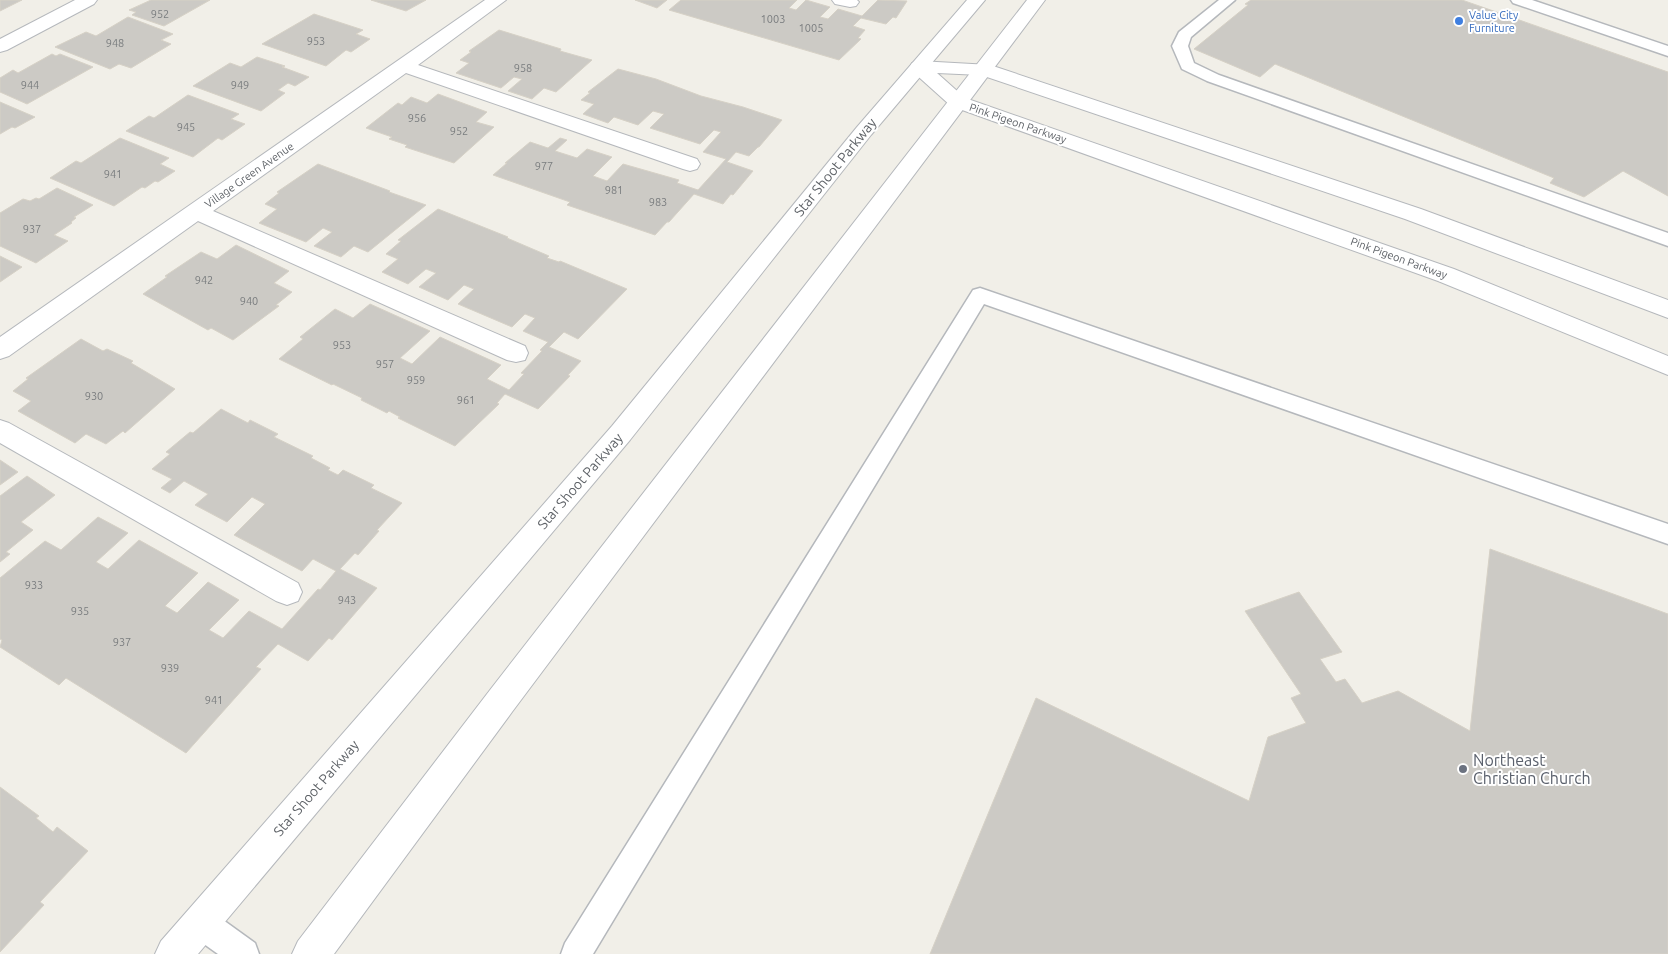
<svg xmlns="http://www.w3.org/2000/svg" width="1668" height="954" viewBox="0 0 1668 954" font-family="Ubuntu,sans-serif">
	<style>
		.building { fill: #cccac5; stroke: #d6d1c6 }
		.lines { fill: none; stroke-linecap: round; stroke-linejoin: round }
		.service-casing { stroke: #b5b8bc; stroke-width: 3 }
		.minor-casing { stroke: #b5b8bc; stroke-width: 2 }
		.tertiary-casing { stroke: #b5b8bc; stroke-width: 2 }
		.service { fill: #fff; fill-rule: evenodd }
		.minor { fill: #fff; fill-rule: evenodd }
		.tertiary { fill: #fff; fill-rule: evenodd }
		.shop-dot { fill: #3f7fe0; stroke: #fff; stroke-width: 2 }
		.worship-dot { fill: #6b7280; stroke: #fff; stroke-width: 2 }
		.labels { text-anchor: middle; stroke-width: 4; stroke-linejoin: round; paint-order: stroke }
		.number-label { font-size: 11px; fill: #7a7d7f }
		.far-shop-label { font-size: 11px; fill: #366cbe; stroke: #fff; text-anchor: start }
		.far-street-label { font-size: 11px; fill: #5f6368; stroke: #fff }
		.street-label { font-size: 14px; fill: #5f6368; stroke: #fff }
		.near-worship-label { font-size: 16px; fill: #5b616d; stroke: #fff; text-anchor: start }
	</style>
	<rect width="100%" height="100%" fill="#f1efe8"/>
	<g class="building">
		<path d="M0 0H22L0 11Z"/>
		<path d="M151 0H210L164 26 132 15 136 12 129 10Z"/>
		<path d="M371 0H426L406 11Z"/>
		<path d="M635 0H667L657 8Z"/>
		<path d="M681 0H797L789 8 796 10 806 0 830 7 820 17 828 19 838 9 862 16 878 0 907 1 896 18 893 17 886 24 861 18 853 26 865 30 858 38 861 39 839 60 669 10Z"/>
		<path d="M1251 0H1462L1668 72V196L1623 171 1584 197 1550 183 1554 178 1275 64 1260 77 1194 49 1248 5 1245 4Z"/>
		<path d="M314 14 363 30 356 34 370 39 351 52 346 50 326 66 262 44Z"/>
		<path d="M128 17 173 34 161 40 171 44 131 68 119 64 110 69 55 47 86 32 96 36Z"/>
		<path d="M499 30 561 49 560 51 592 60 556 92 544 88 532 99 508 91 522 79 514 77 501 88 456 73 469 63 460 60 471 52 469 51Z"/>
		<path d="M52 54 56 56 60 54 93 67 27 104 0 92V78L13 70 18 73Z"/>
		<path d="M257 57 285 66 282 67 309 77 295 86 288 83 278 90 285 93 261 111 193 86 230 63 241 67Z"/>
		<path d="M618 69 656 79 701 96 743 107 782 120 759 147H758L749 156 736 152 727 162 753 171 733 195 731 194 723 204 694 194 669 222H667L655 235 567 205 570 202 493 175 507 163H505L530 142 548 148 560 138 567 140 555 151 577 158 587 149 612 157 593 176 607 181 623 164 679 180 677 183 698 190 726 159 703 152 721 132 714 130 700 144 650 128 664 114 653 111 638 125 614 117 608 123 583 114 594 104 581 100 590 93 588 92Z"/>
		<path d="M438 94 487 112 476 122 494 127 454 163 405 147 407 145 389 139 392 137 366 128 398 103 402 105 411 97 427 103Z"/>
		<path d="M188 95 239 114 231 119 245 124 222 140 218 138 193 157 126 131 149 116 154 118Z"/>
		<path d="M0 102 35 117 15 128 12 127 0 134Z"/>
		<path d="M120 138 169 158 160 164 175 171 158 182 155 181 145 188 142 187 114 206 50 178 76 161 81 163Z"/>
		<path d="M318 164 390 191 389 192 426 205 368 252 354 246 341 257 314 246 332 232 323 228 306 242 259 223 277 209 265 204 279 193 277 192Z"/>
		<path d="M57 188 93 205 74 217 76 218 71 222 72 223 54 235 68 241 36 263 0 246V213L23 199 30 201 36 198 39 199Z"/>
		<path d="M438 209 508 237 507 238 549 256 547 258 559 262 560 261 627 289 578 339 564 332 549 347 581 361 568 375 570 376 538 409 505 394 497 403 499 404 455 446 398 418 400 417 389 411 387 413 361 400 362 398 333 384 332 385 279 359 303 339 300 337 335 309 353 318 370 304 430 331 400 358 412 364 440 337 501 365 487 379 509 390 524 374 521 373 542 351 540 350 548 342 523 331 535 318 525 314 512 327 458 304 474 289 464 285 448 300 419 287 436 273 426 269 408 284 382 272 398 259 386 254 401 241 398 240Z"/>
		<path d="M236 245 289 271 274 283 292 292 276 305 279 306 233 340 211 328 208 330 143 294 167 277 165 276 201 252 217 259Z"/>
		<path d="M0 256 22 267 0 282Z"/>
		<path d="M81 339 103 351 107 349 133 361 131 363 175 389 125 433 123 431 106 444 86 434 75 443 18 411 31 401 13 391 28 379 26 378Z"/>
		<path d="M221 409 248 423 250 420 278 434 274 437 313 456 311 458 330 468 328 470 338 475 343 470 374 485 371 488 402 503 377 530 379 531 358 555 355 553 340 569 377 588 357 611 332 640 329 638 308 661 278 644 256 667 261 669 186 753 66 678 59 685 0 647 2 640 0 639V578L45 541 61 550 98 517 128 533 96 562 108 569 139 540 198 573 165 606 177 613 208 582 239 600 209 630 223 638 249 611 282 629 318 589 320 590 336 571 313 559 302 571 234 535 265 504 252 497 227 522 195 505 208 494 184 481 170 493 161 488 172 479 152 469 170 454 166 452 190 432 193 433Z"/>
		<path d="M0 460 18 472 0 485Z"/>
		<path d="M27 476 55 495 21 522 33 530 6 552 10 554 0 562V496Z"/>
		<path d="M1490 549 1668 614V954H930L1036 698 1249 801 1268 737 1306 723 1291 698 1301 694 1245 611 1299 592 1342 652 1320 659 1336 682 1345 679 1362 703 1398 691 1470 731Z"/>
		<path d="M0 787 39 816 36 818 53 832 57 827 88 851 40 902 44 905 0 952Z"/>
	</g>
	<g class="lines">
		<defs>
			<g id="service">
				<path d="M1219 0H1235L1191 37 1188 46 1194 63 1219 75 1668 233V246L1207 81 1182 69 1172 46 1179 32Z"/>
				<path d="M1511 0H1532L1668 46V56L1513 3Z"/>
				<path d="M980 288 1668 524V544L984 304 593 954H561L565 943 973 290Z"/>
				<path d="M201 908 212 912 255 943 259 954H218L190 934 186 923 190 912Z"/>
			</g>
			<g id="minor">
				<path d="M75 0H97L94 4 7 50 0 52V39Z"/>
				<path d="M485 0H506L418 65 697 159 700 164 697 169 690 171 683 169 406 73 213 211 525 346 528 353 525 360 516 362 507 360 198 221 9 356 0 359V337Z"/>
				<path d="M832 0H857L859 2 856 6 850 7 835 4Z"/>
				<path d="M919 61 990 65 1421 209 1668 300V318L1405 219 981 75 937 73 965 98 1454 269 1668 356V375L1438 281 951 106 912 71 910 67 912 63Z"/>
				<path d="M0 420 9 423 298 583 302 592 298 601 287 605 276 601 0 443Z"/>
			</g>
			<g id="tertiary">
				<path d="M967 0H985L871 135 630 440 198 954H155L161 941 612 426 857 127Z"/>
				<path d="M1027 0H1045L512 712 334 954H292L298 941 490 690Z"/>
			</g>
		</defs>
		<use href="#service" class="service-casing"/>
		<use href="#minor" class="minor-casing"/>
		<use href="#tertiary" class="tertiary-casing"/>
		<use href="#service" class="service"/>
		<use href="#minor" class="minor"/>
		<use href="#tertiary" class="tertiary"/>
	</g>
	<circle class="shop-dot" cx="1459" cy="21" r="5"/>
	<circle class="worship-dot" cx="1463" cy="769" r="5"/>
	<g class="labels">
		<g class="number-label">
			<text x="160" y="18">952</text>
			<text x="773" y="23">1003</text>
			<text x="811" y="32">1005</text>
			<text x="316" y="45">953</text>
			<text x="115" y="47">948</text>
			<text x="523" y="72">958</text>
			<text x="30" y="89">944</text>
			<text x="240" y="89">949</text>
			<text x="417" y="122">956</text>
			<text x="186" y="131">945</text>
			<text x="459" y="135">952</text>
			<text x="544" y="170">977</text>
			<text x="113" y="178">941</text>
			<text x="614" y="194">981</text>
			<text x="658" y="206">983</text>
			<text x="32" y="233">937</text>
			<text x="204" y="284">942</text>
			<text x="249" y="305">940</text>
			<text x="342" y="349">953</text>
			<text x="385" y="368">957</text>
			<text x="416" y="384">959</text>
			<text x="94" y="400">930</text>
			<text x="466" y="404">961</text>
			<text x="34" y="589">933</text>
			<text x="347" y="604">943</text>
			<text x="80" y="615">935</text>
			<text x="122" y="646">937</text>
			<text x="170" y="672">939</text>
			<text x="214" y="704">941</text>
		</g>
		<g class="far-shop-label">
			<text x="1469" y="19">Value City<tspan x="1469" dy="13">Furniture</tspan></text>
		</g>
		<g class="far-street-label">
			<text transform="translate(1018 123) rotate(19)" y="4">Pink Pigeon Parkway</text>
			<text transform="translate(249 175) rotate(-35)" y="4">Village Green Avenue</text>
			<text transform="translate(1399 258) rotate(20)" y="4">Pink Pigeon Parkway</text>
		</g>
		<g class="street-label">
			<text transform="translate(835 167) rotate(-51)" y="5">Star Shoot Parkway</text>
			<text transform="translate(580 481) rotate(-49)" y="5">Star Shoot Parkway</text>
			<text transform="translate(316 788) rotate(-49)" y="5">Star Shoot Parkway</text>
		</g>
		<g class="near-worship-label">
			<text x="1473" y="766">Northeast<tspan x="1473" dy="18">Christian Church</tspan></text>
		</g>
	</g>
</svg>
